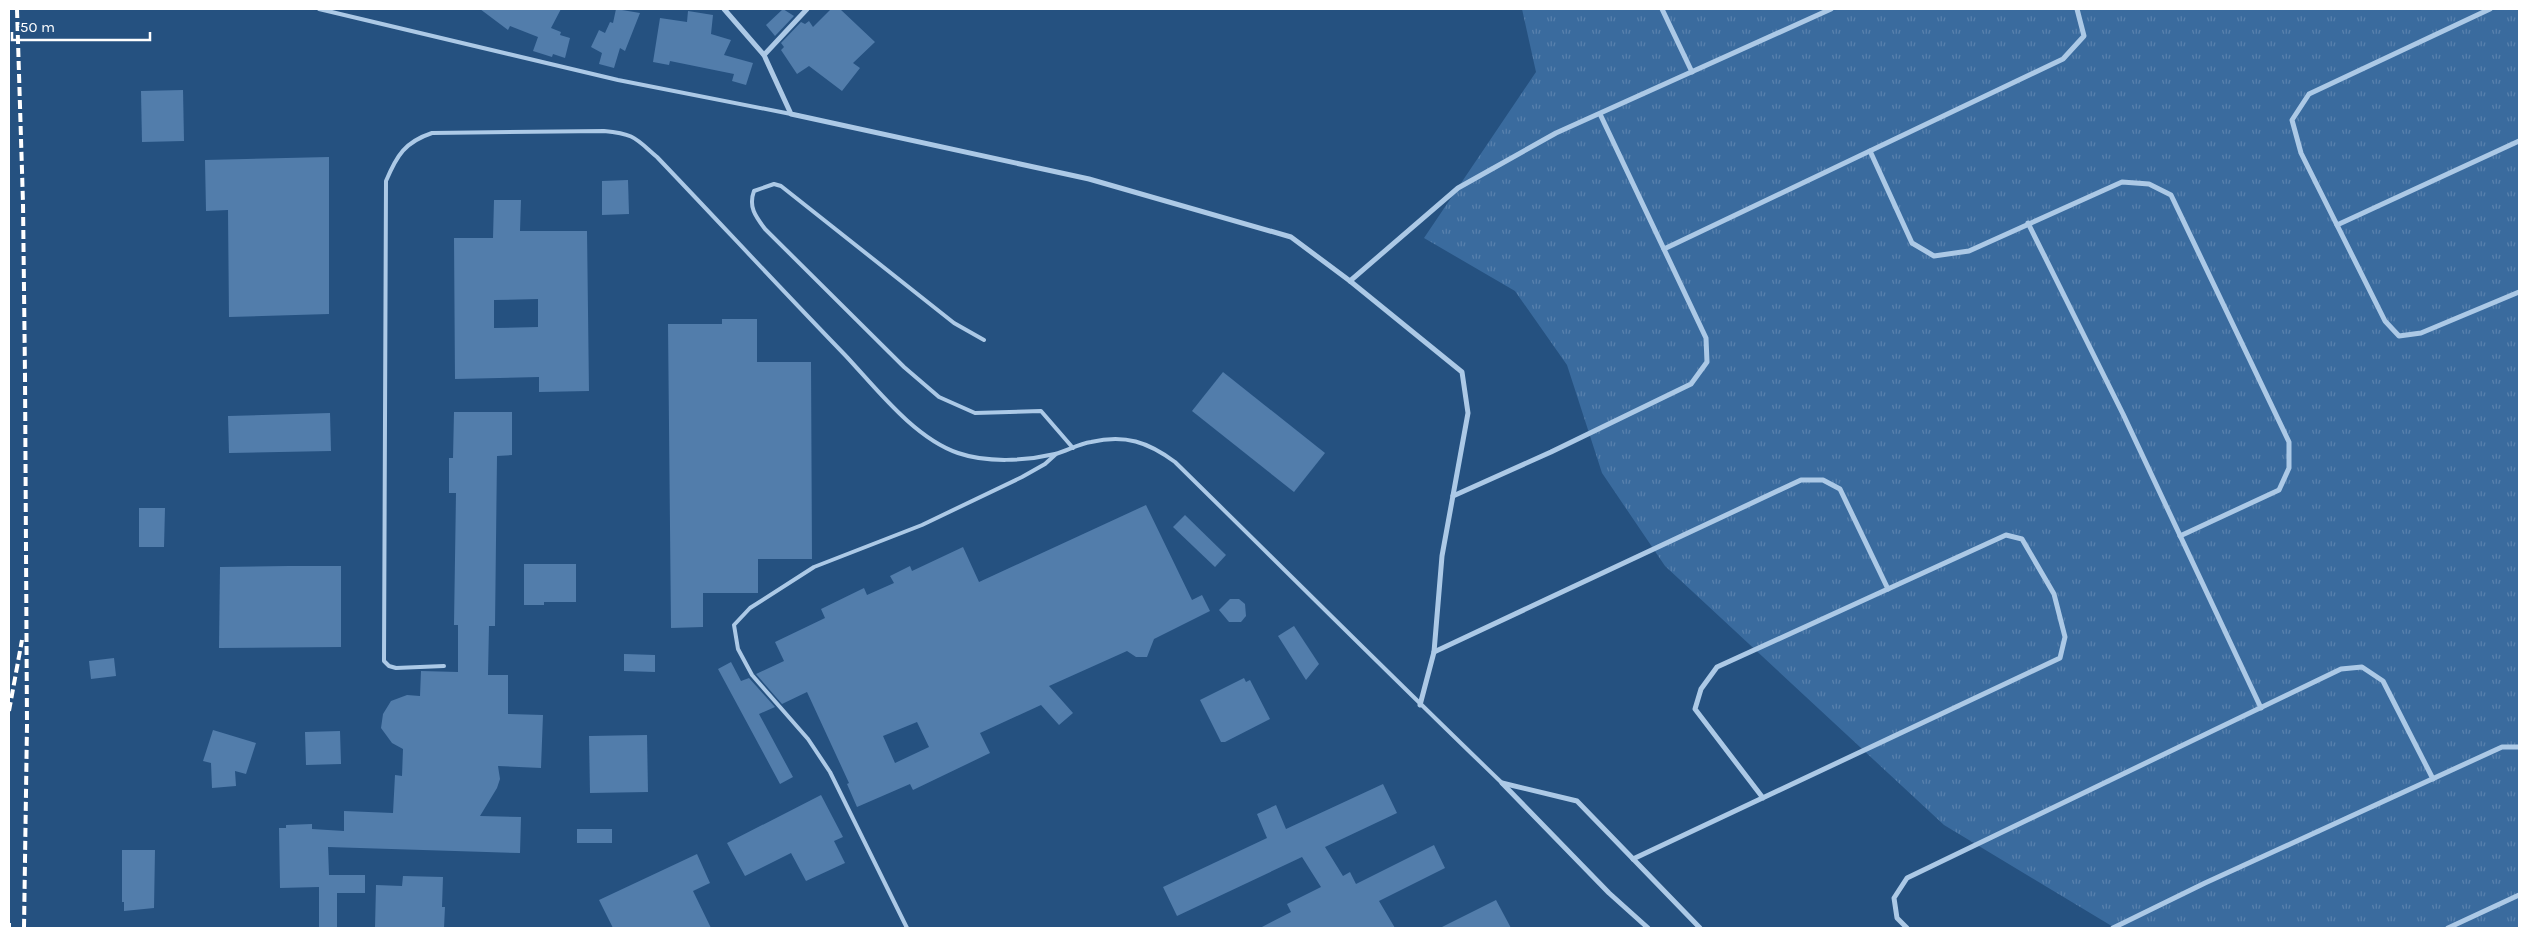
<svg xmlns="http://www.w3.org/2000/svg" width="2528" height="937" viewBox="0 0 2528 937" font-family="Karla,sans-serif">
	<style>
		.grass { fill: url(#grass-tufts) }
		.building { fill: #527dab; fill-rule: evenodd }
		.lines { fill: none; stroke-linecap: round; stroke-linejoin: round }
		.service { stroke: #acc9e6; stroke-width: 4 }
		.minor { stroke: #acc9e6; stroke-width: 5 }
		.rail { stroke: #fff; stroke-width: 4; stroke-dasharray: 9 4; stroke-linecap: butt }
	</style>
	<defs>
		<pattern id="grass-tufts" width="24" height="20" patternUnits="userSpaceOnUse" patternTransform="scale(1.25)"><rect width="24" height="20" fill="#3a6b9e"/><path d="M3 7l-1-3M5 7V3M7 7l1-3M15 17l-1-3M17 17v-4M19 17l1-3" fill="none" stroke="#5881ad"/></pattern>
	</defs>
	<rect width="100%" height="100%" fill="#255180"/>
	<path class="grass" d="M1522 9H2519V928H2115L1944 825 1665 566 1602 473 1567 365 1515 291 1424 238 1536 72Z"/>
	<g class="building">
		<path d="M480 9H561L551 28 561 32 560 35 570 38 565 58 553 54 552 57 533 51 538 37 510 26 508 30Z"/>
		<path d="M616 9 640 13 625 51 620 48 614 68 599 64 602 53 591 47 599 30 605 33 610 22 613 23Z"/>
		<path d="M783 9 794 16 775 36 766 25Z"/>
		<path d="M831 9H840L875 42 853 63 860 68 842 91 809 66 797 74 781 50 784 47 781 43 801 22 805 24 809 21 813 27Z"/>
		<path d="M688 11 713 15 711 34 731 40 724 55 753 63 746 85 732 81 734 74 670 61 669 65 653 62 660 18 687 22Z"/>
		<path d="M183 90 184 141 142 142 141 91Z"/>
		<path d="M329 157V314L229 317 228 210 206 211 205 160Z"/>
		<path d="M628 180 629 214 602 215V181Z"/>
		<path d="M494 200H521L520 231H587L589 391 539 392V377L455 379 454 238H493ZM538 299V327L494 328V300Z"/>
		<path d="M722 319H757V362H811L812 559H758V593H703V627L671 628 668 324H722Z"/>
		<path d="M1223 372 1325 453 1294 492 1192 411Z"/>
		<path d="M454 412H512V455L497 456 495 626H489L488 675H508V714L543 715 541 768 498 766 500 779 497 788 480 816 521 817 520 853 328 847 329 875H365V893H337V928H319V887L280 888 279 828H286V825L312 824V829L344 831V811L393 813 395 775 402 776 403 749 392 743 381 728 383 714 391 701 407 695 420 696 421 671 458 672V625H454L456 493H449V458H453Z"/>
		<path d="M330 413 331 451 229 453 228 416Z"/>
		<path d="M1146 505 1192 600 1202 595 1210 611 1154 639 1147 657H1136L1127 651 1049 686 1073 713 1059 725 1041 705 980 733 990 753 913 790 910 784 857 807 847 784 849 783 807 692 782 704 756 674 784 661 775 642 825 618 821 609 864 588 867 595 894 583 890 576 910 566 912 571 963 547 979 582ZM917 722 929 747 895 763 883 736Z"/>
		<path d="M139 508H165L164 547H139Z"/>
		<path d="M1185 515 1226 555 1215 567 1173 527Z"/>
		<path d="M524 564H576V602H544V605H524Z"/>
		<path d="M289 566H341V647L219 648 220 567Z"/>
		<path d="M1230 599H1239L1245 604 1246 616 1241 622H1229L1219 610Z"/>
		<path d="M1294 626 1319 664 1306 680 1278 636Z"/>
		<path d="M624 654 655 655V672L624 671Z"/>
		<path d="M114 658 116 676 91 679 89 661Z"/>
		<path d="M731 662 741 681 749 678 775 707 759 714 793 777 780 784 718 669Z"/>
		<path d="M1244 678 1246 682 1250 680 1270 719 1225 742H1221L1200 700Z"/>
		<path d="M213 730 256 743 246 774 235 771 236 786 212 788 211 763 203 761Z"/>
		<path d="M340 731 341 764 306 765 305 732Z"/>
		<path d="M647 735 648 792 590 793 589 736Z"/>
		<path d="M1383 784 1397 813 1325 847 1343 876 1350 872 1356 884 1434 845 1445 868 1379 901 1395 928H1260L1291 912 1287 904 1321 887 1302 857 1177 916 1163 887 1267 838 1257 814 1276 805 1286 829Z"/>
		<path d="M821 795 843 837 834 841 845 863 806 881 791 853 745 876 727 843Z"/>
		<rect x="577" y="829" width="35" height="14"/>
		<path d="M122 850H155L154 908 124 911V902H122Z"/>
		<path d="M697 854 710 883 693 891 711 928H613L599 900Z"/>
		<path d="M403 876 443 877 442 907H445L444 928H375L376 885 402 886Z"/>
		<path d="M1496 900 1511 928H1440Z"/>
	</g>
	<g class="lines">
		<g class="service">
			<path d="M319 9 618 80 791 114"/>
			<path d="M984 340 954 323 781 186 774 184 754 191C748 207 756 217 765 229L904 367 939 397 975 413 1041 411 1073 448"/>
			<path d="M444 666 396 668 389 666 384 661 386 181C397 155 405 142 432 133L604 131C635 134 635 138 657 157 720 223 782 290 845 355 876 388 914 438 958 453 987 463 1025 461 1055 454 1067 451 1078 444 1091 442 1125 434 1148 442 1175 462 1284 569 1392 677 1502 783"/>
			<path d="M907 928 830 772 808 739 752 675 738 649 734 625 750 608 814 567 922 525 1022 477 1045 464 1056 454"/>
		</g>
		<g class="minor">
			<path d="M724 9 764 55 791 114 1089 179 1291 237 1350 281 1462 372 1468 413 1442 556 1434 652 1420 705"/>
			<path d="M1662 9 1692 72"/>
			<path d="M2490 9 2309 94 2292 120 2301 153 2385 321 2399 336 2421 333 2519 292"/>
			<path d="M764 55 807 9"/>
			<path d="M1870 151 1912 243 1934 256 1969 251 2122 182 2149 184 2171 195 2289 442V468L2279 490 2180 536"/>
			<path d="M2028 223 2123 414 2261 708"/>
			<path d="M2337 225 2519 141"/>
			<path d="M1664 249 2063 59 2084 36 2077 9"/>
			<path d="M1350 281 1458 188 1556 133 1831 9"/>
			<path d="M1453 496 1551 452 1691 384 1707 362 1706 338 1600 114"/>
			<path d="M1434 652 1801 480H1823L1840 489 1888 589"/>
			<path d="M1502 783 1577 801 1700 928"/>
			<path d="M1503 784 1609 893 1648 928"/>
			<path d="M1633 859 2060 658 2065 637 2054 594 2022 539 2006 535 1717 667 1701 689 1695 709 1763 798"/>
			<path d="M1907 928 1897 918 1894 898 1907 878 2341 669 2362 667 2383 681 2433 779"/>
			<path d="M2113 928 2205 883 2502 747H2519"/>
			<path d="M2448 928 2519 895"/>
		</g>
		<g class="rail">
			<path d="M17 9 23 203 25 375 27 725 24 928"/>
			<path d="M9 711 22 640"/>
			<path d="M9 923V928"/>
		</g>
	</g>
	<rect width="2528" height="937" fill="none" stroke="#ffffff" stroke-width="20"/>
	<path d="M12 32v8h138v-8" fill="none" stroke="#ffffff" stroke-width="2.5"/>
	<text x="20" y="32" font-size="15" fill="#ffffff" stroke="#255180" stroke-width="4" paint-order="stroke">50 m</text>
</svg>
